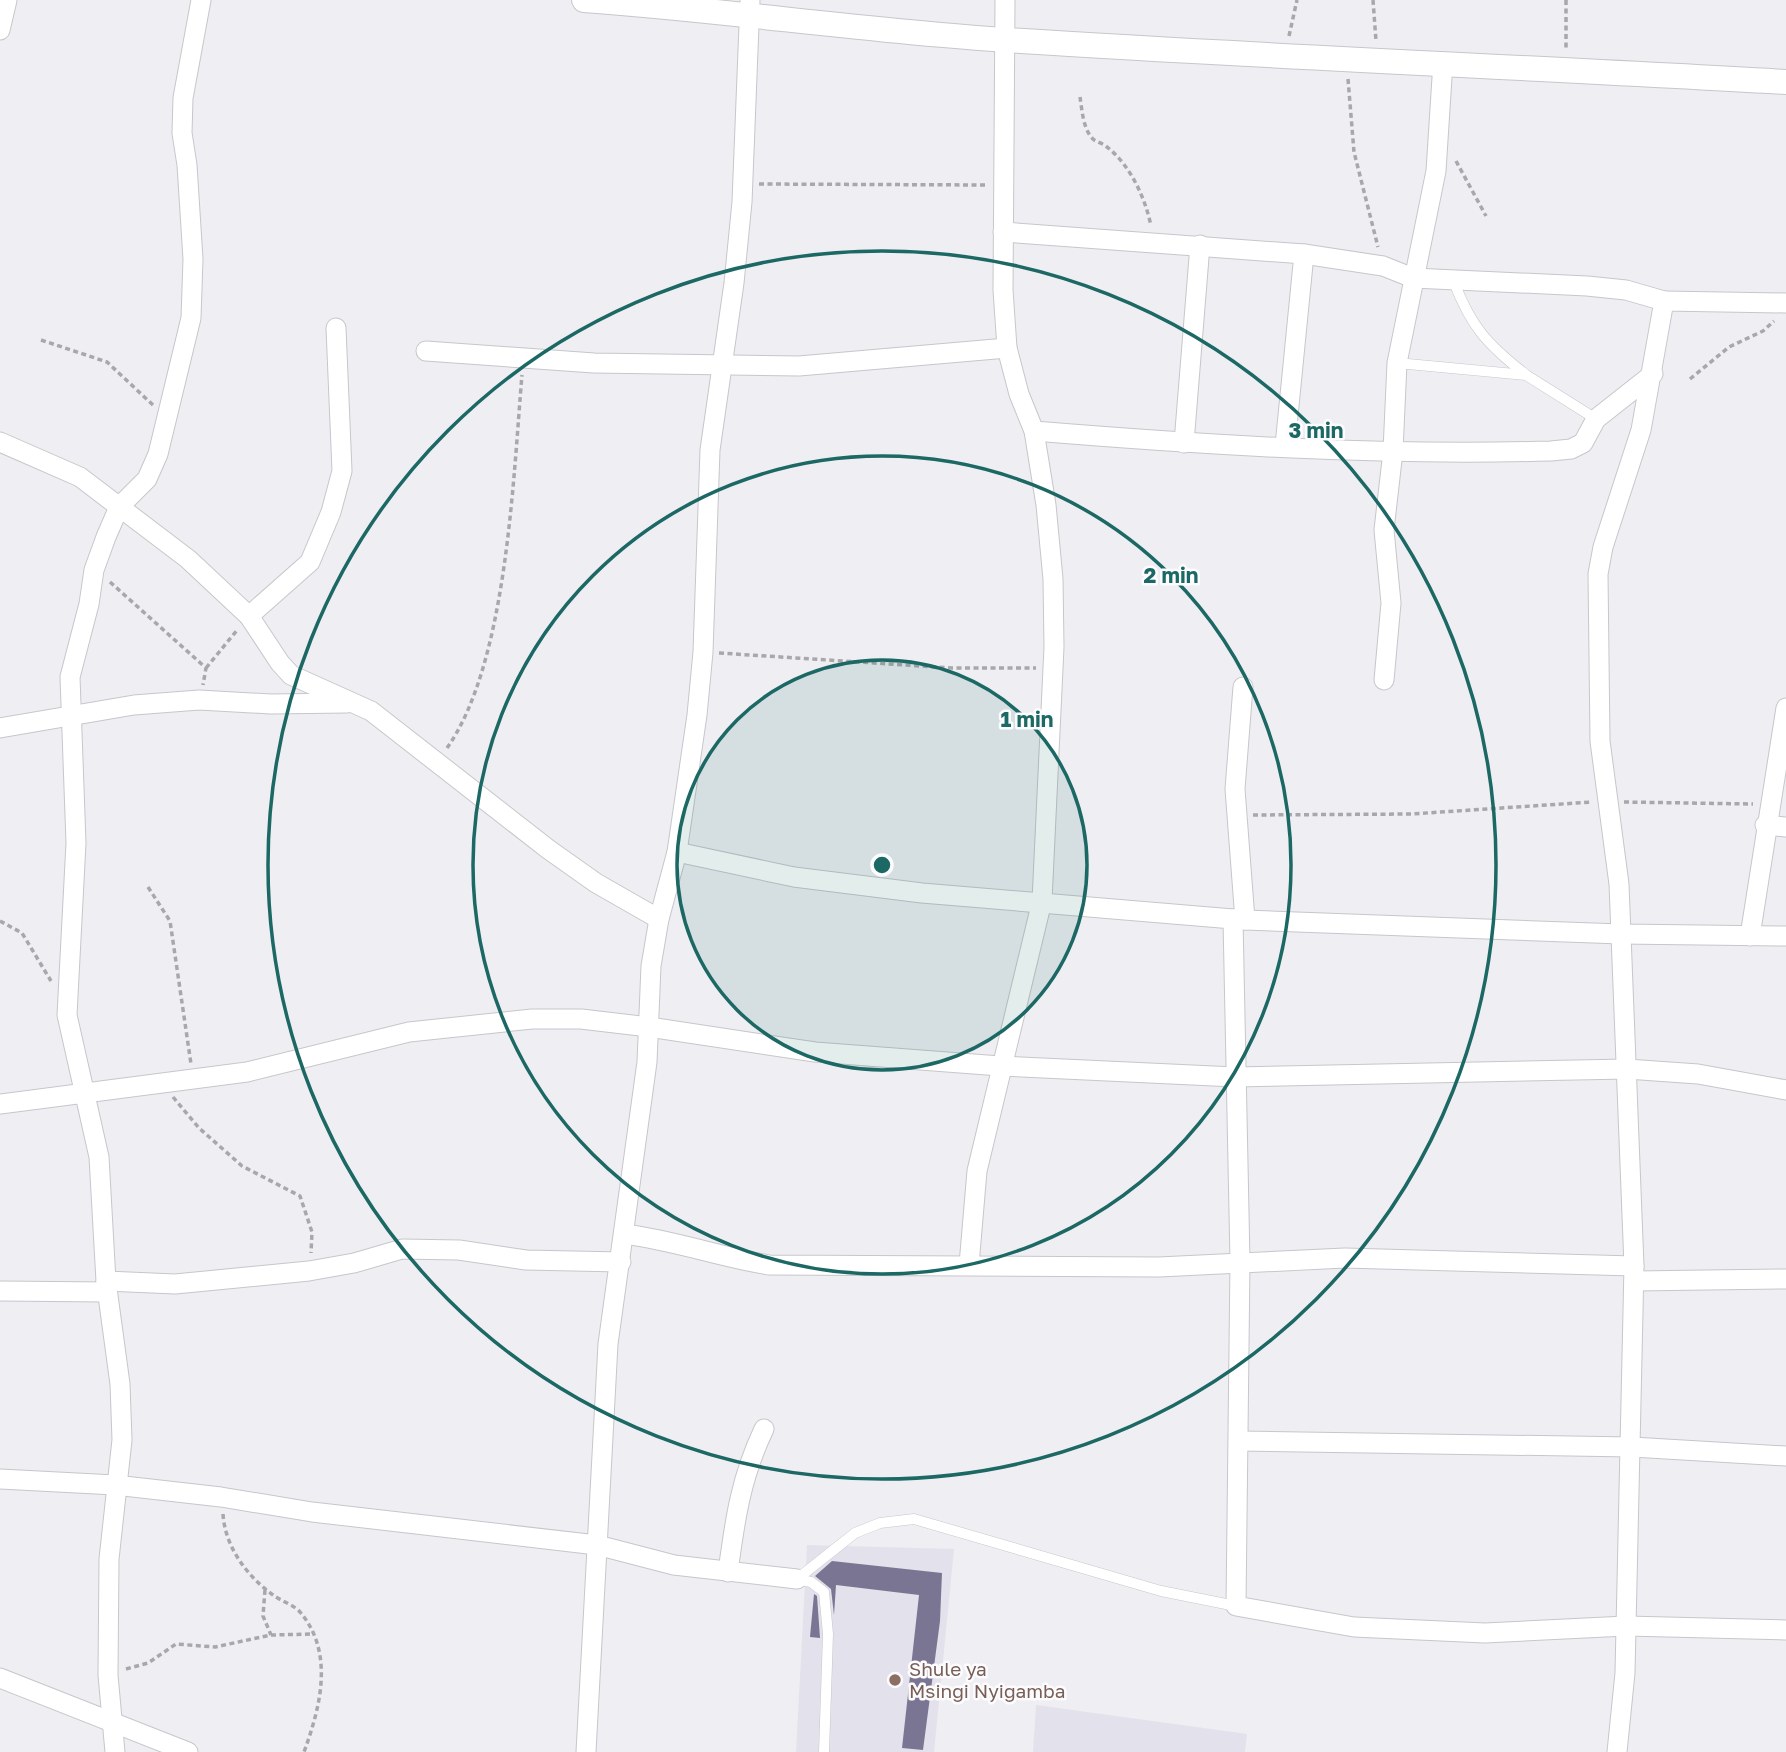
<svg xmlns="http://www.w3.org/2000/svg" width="1786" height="1752" viewBox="0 0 1786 1752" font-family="'Golos Text',sans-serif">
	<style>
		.built { fill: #e3e1eb }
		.building { fill: #7b7594 }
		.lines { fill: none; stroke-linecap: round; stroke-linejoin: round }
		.service-casing { stroke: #c7c6ca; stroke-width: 11 }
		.minor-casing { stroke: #c7c6ca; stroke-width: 21 }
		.tertiary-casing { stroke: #c7c6ca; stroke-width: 26 }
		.path { stroke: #a8a8ab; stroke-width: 3.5; stroke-dasharray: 5 3.5; stroke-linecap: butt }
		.service { stroke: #fff; stroke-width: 10 }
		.minor { stroke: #fff; stroke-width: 19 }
		.tertiary { stroke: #fff; stroke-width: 24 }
		.ring { fill: none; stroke: #1c6864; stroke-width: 3.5 }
		.education-dot { fill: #8d6e63; stroke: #fcfcff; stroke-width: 2.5 }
		.labels { text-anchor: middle; stroke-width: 5; stroke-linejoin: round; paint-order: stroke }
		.education-label { font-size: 19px; fill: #785e54; stroke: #fcfcff; text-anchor: start }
		.centre { fill: #1c6864; stroke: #fcfcff; stroke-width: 3.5 }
		.ring-label { font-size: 21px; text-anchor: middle; font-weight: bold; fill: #1c6864; stroke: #fcfcff; stroke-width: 5; stroke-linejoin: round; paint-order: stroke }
	</style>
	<rect width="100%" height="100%" fill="#efeef2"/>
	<g class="built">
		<path d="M807 1545 954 1549 934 1752H796Z"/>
		<path d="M1036 1705 1247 1734 1245 1752H1033Z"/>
	</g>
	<g class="building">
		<path d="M832 1561 942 1573 940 1621 923 1750 902 1748 919 1595 836 1585 834 1615 831 1589 815 1576Z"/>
		<path d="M814 1594 817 1596 820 1638 810 1637Z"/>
	</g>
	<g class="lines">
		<defs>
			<g id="service">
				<path d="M1454 282C1471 327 1488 345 1525 374"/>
				<path d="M1397 363 1526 375 1596 419"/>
				<path d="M797 1579 855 1533 880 1523 914 1519 1161 1591 1236 1606"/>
				<path d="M797 1579 811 1582 824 1592 828 1634 824 1752"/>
			</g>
			<g id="minor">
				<path d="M0 30 7 0"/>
				<path d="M1003 232 1304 254 1383 266 1413 278 1587 286 1626 290 1664 301"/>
				<path d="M426 351 594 363 799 366 1007 348"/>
				<path d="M1034 431C1206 445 1379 456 1551 451L1571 449 1583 443 1596 419 1653 374"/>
				<path d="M0 442 80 477 188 559 249 616 280 663 291 675 371 711 548 849 596 883 659 919"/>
				<path d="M1184 443 1200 245"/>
				<path d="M1285 446 1304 254"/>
				<path d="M249 616 310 562 331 512 342 471 336 328"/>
				<path d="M1384 680 1391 603 1384 530 1393 451 1397 363 1436 171 1443 62"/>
				<path d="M1243 687 1235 789 1245 920"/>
				<path d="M0 728 134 705 199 700 271 704 347 703"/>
				<path d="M1765 825 1786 827"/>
				<path d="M677 852 794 877 922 893 1245 920 1621 934 1786 936"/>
				<path d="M1233 919 1240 1261 1236 1606 1354 1627 1485 1633 1626 1626 1786 1630"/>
				<path d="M1750 936 1786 708"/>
				<path d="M0 1104 247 1072 409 1032 532 1019H581L649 1027 815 1052 1000 1066 1235 1077 1627 1069 1698 1074 1786 1090"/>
				<path d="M624 1234C673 1240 720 1257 769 1265L1159 1267 1345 1258 1634 1266"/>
				<path d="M969 1265 977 1171 1042 901 1054 647 1053 579 1046 505 1034 431 1019 394 1007 348 1003 290 1005 0"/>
				<path d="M106 1281 175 1284 309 1271 354 1263 402 1249 459 1250 526 1260 621 1262"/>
				<path d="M1634 1281 1786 1279"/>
				<path d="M0 1291 107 1292"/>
				<path d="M1240 1441 1632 1447 1786 1456"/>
				<path d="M0 1479 115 1485 221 1497 312 1512 597 1545 674 1565 797 1579"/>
				<path d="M728 1572C735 1519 741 1477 764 1429"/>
				<path d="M0 1678 188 1752"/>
				<path d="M115 1752 108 1675 109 1559 122 1440 120 1384 106 1281 99 1157 67 1015 76 843 70 677 89 604 94 570 106 537 119 507 147 479 158 454 191 318 193 259 187 165 182 133 183 98 201 0"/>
				<path d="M586 1752 608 1344 647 1062 651 966 659 919 677 852 697 715 703 652 710 450 734 283 742 202 750 0"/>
				<path d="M1617 1752 1625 1673 1634 1266 1619 884 1600 741 1598 574 1603 547 1641 430 1664 301 1786 303"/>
			</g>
			<path id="tertiary" d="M584 0C725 10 865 31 1006 40 1266 57 1526 67 1786 82"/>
		</defs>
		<use href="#service" class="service-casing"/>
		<use href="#minor" class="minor-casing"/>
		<use href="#tertiary" class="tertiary-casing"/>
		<g class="path">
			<path d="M1373 0 1376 41"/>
			<path d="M1566 0V50"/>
			<path d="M1289 36 1297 0"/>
			<path d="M1348 79 1354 152 1378 247"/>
			<path d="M1080 97C1082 110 1083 129 1093 139 1096 142 1103 143 1107 147 1130 165 1145 197 1151 226"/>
			<path d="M1456 161 1486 216"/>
			<path d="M759 184 986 185"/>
			<path d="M41 340 107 362 153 405"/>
			<path d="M1690 379 1729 347 1763 331 1774 321"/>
			<path d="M110 582 206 668 203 685"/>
			<path d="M719 653 952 668H1036"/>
			<path d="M206 668 238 629"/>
			<path d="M447 748C507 663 513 480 522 375"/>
			<path d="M1624 802 1753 804"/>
			<path d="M1253 815 1411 814 1592 802"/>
			<path d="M148 887 170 921 191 1064"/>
			<path d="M0 921 22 933 51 981"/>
			<path d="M173 1097 199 1128 242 1166 300 1196 312 1232 311 1253"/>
			<path d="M223 1514C225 1547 247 1576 273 1595 281 1601 294 1605 300 1612 335 1653 320 1708 304 1752"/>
			<path d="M265 1590 263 1616 271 1635"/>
			<path d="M126 1669 148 1663 176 1644 215 1647 271 1635 313 1634"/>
		</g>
		<use href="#service" class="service"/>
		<use href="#minor" class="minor"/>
		<use href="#tertiary" class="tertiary"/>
	</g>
	<circle cx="882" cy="865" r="205" fill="#1c6864" fill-opacity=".12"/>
	<g class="ring">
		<circle cx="882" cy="865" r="205"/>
		<circle cx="882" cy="865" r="409"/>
		<circle cx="882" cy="865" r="614"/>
	</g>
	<circle class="education-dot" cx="895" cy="1680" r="7"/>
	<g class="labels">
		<g class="education-label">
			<text x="909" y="1676">Shule ya<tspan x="909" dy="22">Msingi Nyigamba</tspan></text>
		</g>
	</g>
	<circle cx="882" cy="865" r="10" class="centre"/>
	<g class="ring-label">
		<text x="1316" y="438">3 min</text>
		<text x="1171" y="583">2 min</text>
		<text x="1027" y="727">1 min</text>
	</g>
</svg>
